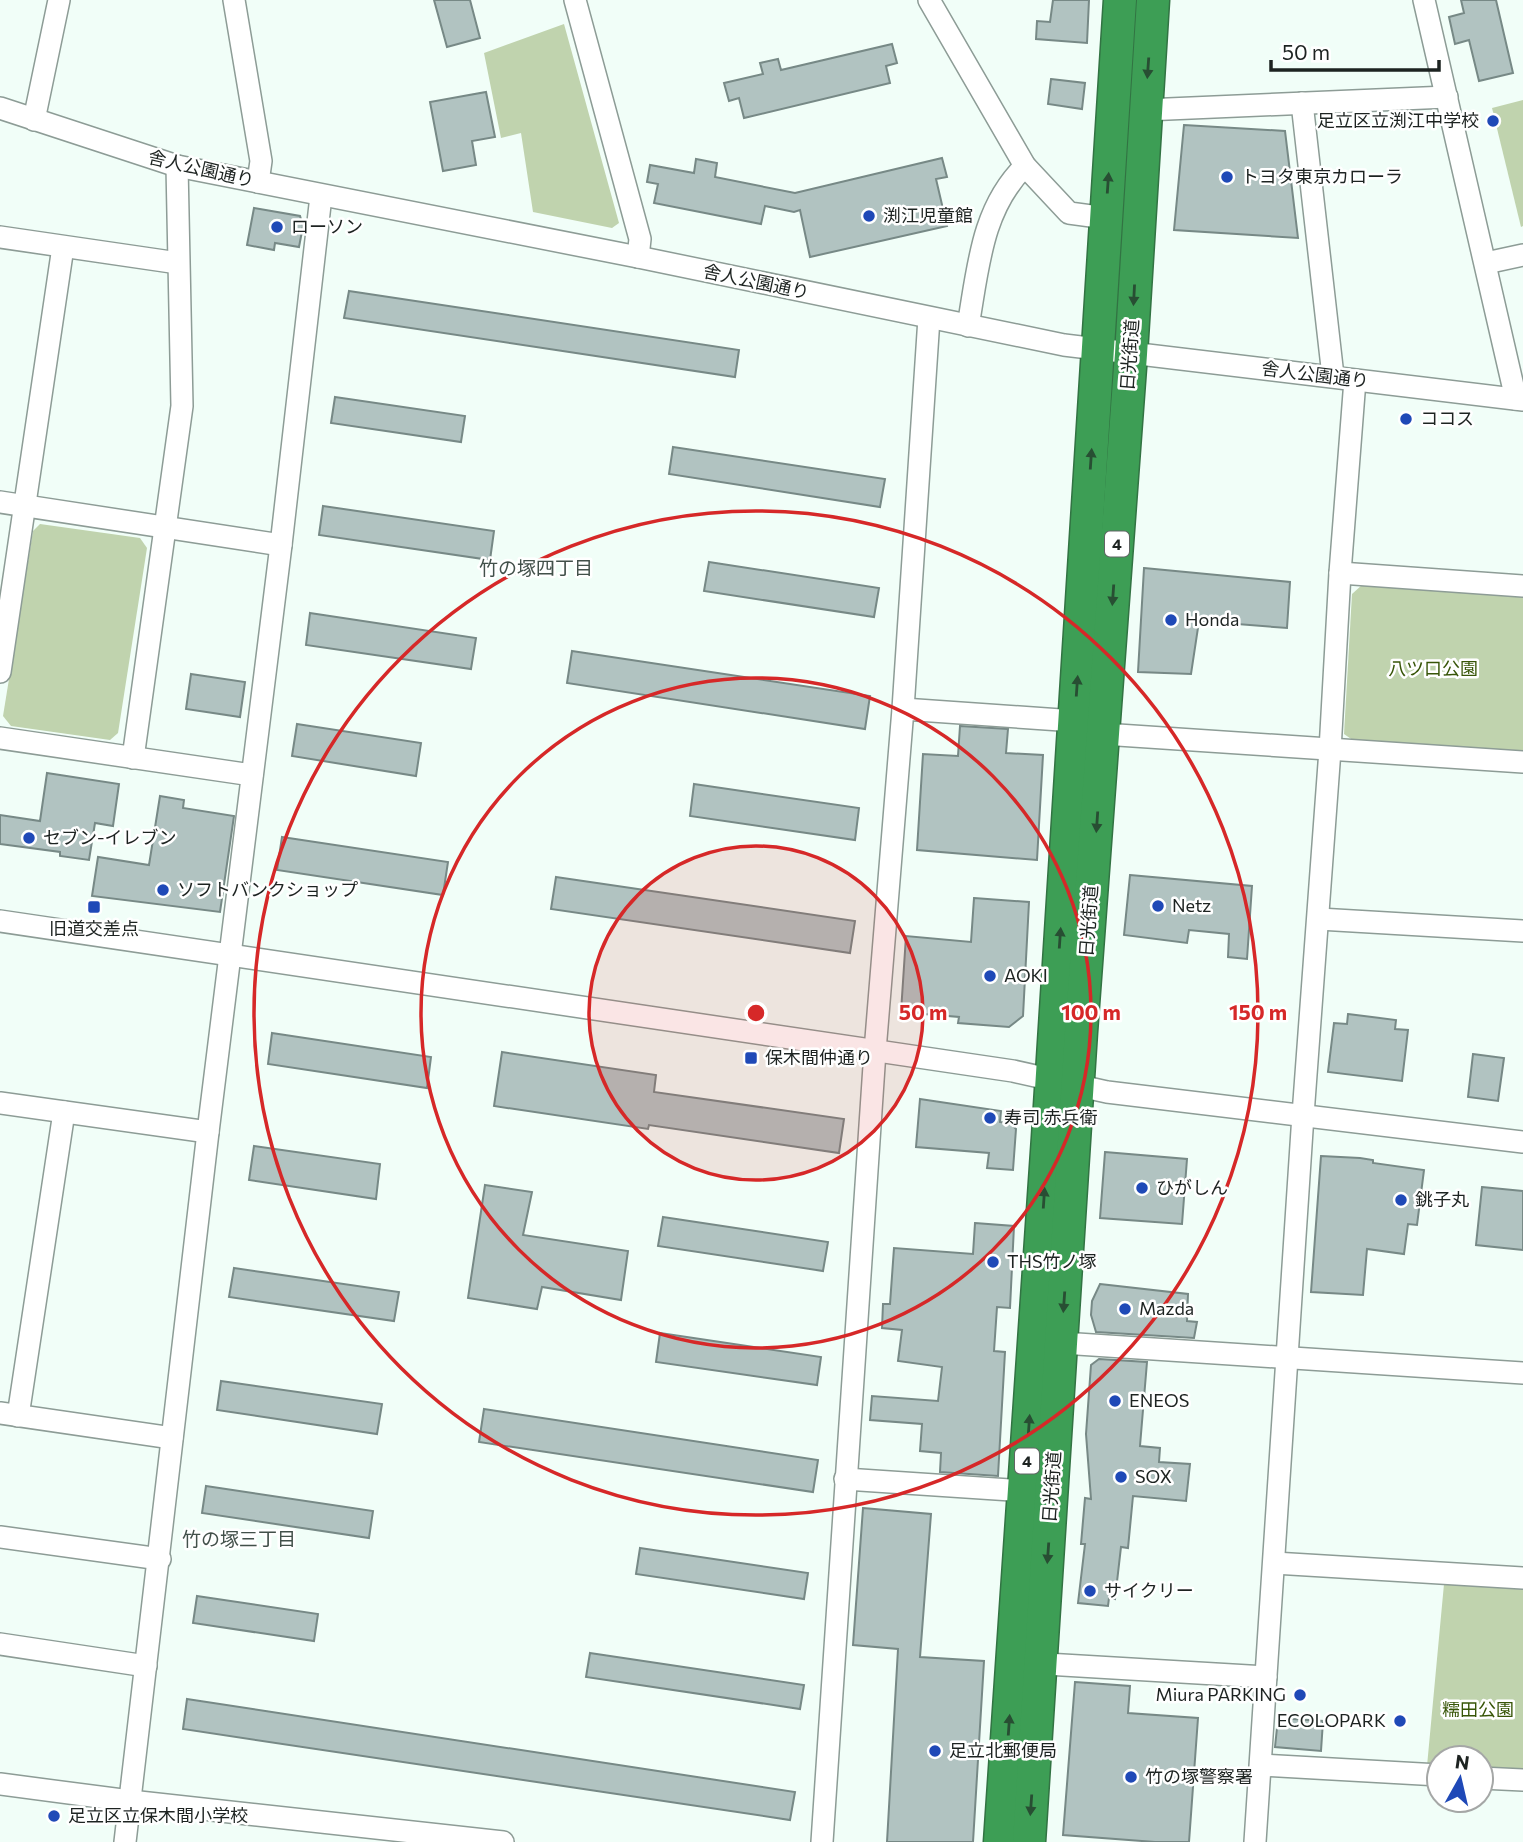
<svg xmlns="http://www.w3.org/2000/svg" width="1523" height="1842" viewBox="0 0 1523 1842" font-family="Commissioner,'Noto Sans JP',sans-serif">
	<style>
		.green { fill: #c0d3ae }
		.building { fill: #b1c3c1; stroke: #778986; stroke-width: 2 }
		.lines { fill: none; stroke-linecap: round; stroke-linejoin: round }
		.minor-casing { stroke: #8d9c96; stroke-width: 24 }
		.highway-casing { stroke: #327343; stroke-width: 35 }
		.minor { stroke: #fff; stroke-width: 21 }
		.highway { stroke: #3d9e55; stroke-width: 32 }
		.oneway { fill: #284e33 }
		.ring { fill: none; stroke: #d62828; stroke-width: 3.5 }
		.poi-dot { fill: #1f49b7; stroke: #fff; stroke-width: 2.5 }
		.labels { text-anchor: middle; stroke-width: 5; stroke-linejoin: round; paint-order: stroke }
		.shield { fill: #fff; stroke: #616564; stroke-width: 2 }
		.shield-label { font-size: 16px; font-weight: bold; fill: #1d2321 }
		.poi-label { font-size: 18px; fill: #1d2321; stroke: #fff; text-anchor: start }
		.street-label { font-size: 18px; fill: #1d2321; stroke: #fff }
		.park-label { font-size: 18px; fill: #375507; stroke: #fff }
		.neighbourhood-label { font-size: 19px; fill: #42504a; stroke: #fff }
		.centre { fill: #d62828; stroke: #fff; stroke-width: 3.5 }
		.ring-label { font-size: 21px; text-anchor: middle; font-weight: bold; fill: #d62828; stroke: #fff; stroke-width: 5; stroke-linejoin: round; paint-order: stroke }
	</style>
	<rect width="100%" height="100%" fill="#f1fef8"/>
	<g class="green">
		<path d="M564 24 619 223 612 228 533 212 521 133 501 138 484 53Z"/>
		<path d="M1523 100V226L1521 227 1492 108Z"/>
		<path d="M40 524 140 538 147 548 118 733 110 740 11 726 3 716 33 531Z"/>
		<path d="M1362 585 1523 594V753L1357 743 1344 734 1352 594Z"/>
		<path d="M1444 1584 1523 1589V1772L1481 1769V1758H1439V1767L1427 1766Z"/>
	</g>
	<g class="building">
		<path d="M434 0H470L480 38 447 47Z"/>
		<path d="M1053 0H1089L1087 43 1036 39 1037 21 1050 22Z"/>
		<path d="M1461 0H1496L1513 73 1479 81 1469 40 1455 44 1449 17 1464 13Z"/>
		<path d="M892 44 897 63 886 66 890 83 744 118 739 98 729 101 724 83 763 74 760 63 778 59 781 70Z"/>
		<path d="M1051 79 1085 83 1082 109 1048 104Z"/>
		<path d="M486 92 495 137 472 141 476 165 443 171 430 102Z"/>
		<path d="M1184 125 1285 131 1298 238 1174 230Z"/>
		<path d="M942 158 947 177 936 179 947 226 810 257 800 210 794 212 765 206 761 224 654 203 658 184 647 182 650 165 694 173 696 159 717 163 715 177 795 193Z"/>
		<path d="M254 208 300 216 303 226 299 247 275 243 274 250 247 245Z"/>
		<path d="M349 291 739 350 735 377 344 318Z"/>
		<path d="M335 397 465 416 461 442 331 423Z"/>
		<path d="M673 447 885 479 880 507 669 474Z"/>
		<path d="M323 506 494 531 490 560 319 535Z"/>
		<path d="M709 562 879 588 874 617 704 591Z"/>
		<path d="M1144 568 1290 582 1287 628 1199 621 1191 674 1138 672Z"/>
		<path d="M310 613 476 638 471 669 306 645Z"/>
		<path d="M572 651 870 696 865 729 567 683Z"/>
		<path d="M191 674 245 682 240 717 186 709Z"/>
		<path d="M297 724 421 743 416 776 292 756Z"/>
		<path d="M960 726 1008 729 1006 753 1043 755 1037 860 917 850 923 754 958 756Z"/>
		<path d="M47 773 119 784 113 826 95 823 89 860 60 856V852L0 844V815L40 821Z"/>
		<path d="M694 784 859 808 855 840 690 816Z"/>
		<path d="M160 796 184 800 183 808 234 816 220 912 92 896 98 857 149 865Z"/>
		<path d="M282 837 448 862 443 895 277 870Z"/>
		<path d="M1130 875 1252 886 1247 959 1228 957 1229 934 1189 930 1187 943 1124 935Z"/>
		<path d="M556 877 855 921 850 953 551 909Z"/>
		<path d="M974 898 1029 902 1023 1016 1009 1027 958 1023 959 1017 901 1012 906 936 971 942Z"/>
		<path d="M1348 1014 1396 1020 1395 1029 1408 1030 1402 1081 1328 1072 1334 1023 1347 1024Z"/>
		<path d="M272 1033 431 1057 427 1088 268 1064Z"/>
		<path d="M502 1052 656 1075 654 1092 844 1119 839 1153 649 1125 648 1129 494 1106Z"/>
		<path d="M1473 1054 1504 1058 1498 1101 1468 1097Z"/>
		<path d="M920 1099 1001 1111 1000 1122 1011 1124 1016 1129 1013 1170 987 1168 989 1153 916 1147Z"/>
		<path d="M254 1146 380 1164 376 1199 249 1180Z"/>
		<path d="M1105 1152 1187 1159 1182 1224 1100 1218Z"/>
		<path d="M1321 1156 1360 1158 1373 1160V1163L1424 1170 1417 1225 1408 1224 1404 1254 1367 1249 1363 1295 1311 1292Z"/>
		<path d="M485 1185 532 1192 523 1235 628 1251 621 1300 542 1287 537 1309 468 1298Z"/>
		<path d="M1482 1187 1523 1191V1250L1476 1245Z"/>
		<path d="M663 1217 828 1242 823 1271 658 1246Z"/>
		<path d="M975 1223 1014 1226 1010 1308 997 1307 994 1351 1005 1352 998 1476 940 1472 941 1453 920 1451 922 1424 870 1420 872 1396 938 1401 942 1367 898 1361 902 1330 882 1328 883 1304H890L894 1248 973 1254Z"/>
		<path d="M234 1268 399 1292 394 1321 229 1297Z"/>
		<path d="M1100 1284 1188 1294 1187 1321 1197 1322 1194 1338 1096 1332 1091 1315 1092 1301Z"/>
		<path d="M660 1333 821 1357 817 1385 656 1362Z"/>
		<path d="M1099 1359 1147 1362 1140 1446 1160 1448 1159 1462 1190 1464 1186 1501 1133 1496 1128 1548 1121 1547 1115 1599 1109 1598 1108 1606 1078 1603 1085 1544H1081L1085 1498 1091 1499 1086 1434 1091 1365Z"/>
		<path d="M221 1381 382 1404 377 1434 217 1410Z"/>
		<path d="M484 1409 818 1460 813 1492 479 1442Z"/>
		<path d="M206 1486 373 1511 369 1538 202 1513Z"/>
		<path d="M863 1508 931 1514 920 1657 984 1661 973 1842H887L898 1649 853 1645Z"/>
		<path d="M640 1548 808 1573 804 1599 636 1574Z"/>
		<path d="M197 1596 318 1614 314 1641 193 1623Z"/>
		<path d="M590 1653 804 1685 800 1709 586 1677Z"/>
		<path d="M1075 1682 1130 1686 1128 1713 1198 1718 1189 1842H1155L1063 1835Z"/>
		<path d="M187 1699 795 1792 790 1820 183 1729Z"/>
		<path d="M1278 1718 1323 1721 1321 1751 1275 1747Z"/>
	</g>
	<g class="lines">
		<defs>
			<g id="minor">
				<path d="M234 0 261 161 258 182"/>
				<path d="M575 0 640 239 638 257"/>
				<path d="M929 0 1025 166 1069 213 1106 218"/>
				<path d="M1424 0 1516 399"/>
				<path d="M1302 103 1333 376"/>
				<path d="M0 108 177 166 638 257 1064 345 1523 400"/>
				<path d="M1145 110 1447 97"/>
				<path d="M34 120 59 0"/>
				<path d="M0 237 178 263"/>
				<path d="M1486 263 1523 255"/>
				<path d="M968 326C978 270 981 209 1025 166"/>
				<path d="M0 502 281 545"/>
				<path d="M1340 573 1523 586"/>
				<path d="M0 672 63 247"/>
				<path d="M903 709 1075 721"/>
				<path d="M1103 734 1523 762"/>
				<path d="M0 738 252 775"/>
				<path d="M133 758 182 406 177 166"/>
				<path d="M1319 919 1523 931"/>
				<path d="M0 921 1013 1071 1107 1092 1523 1142"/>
				<path d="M0 1103 208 1132"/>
				<path d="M1062 1343 1523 1373"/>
				<path d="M0 1413 172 1438"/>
				<path d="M18 1416 64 1112"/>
				<path d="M845 1479 1025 1491"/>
				<path d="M0 1537 160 1559"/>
				<path d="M1274 1563 1523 1578"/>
				<path d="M0 1644 146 1666"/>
				<path d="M1029 1663 1266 1677"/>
				<path d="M1261 1765 1439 1775"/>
				<path d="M1481 1778 1523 1780"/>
				<path d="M0 1784 130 1801 503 1842"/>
				<path d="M125 1842 208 1132 281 545 321 196"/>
				<path d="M822 1842 875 1051 903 709 929 318"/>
				<path d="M1255 1842 1303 1115 1330 750 1340 573 1355 380"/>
			</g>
			<g id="highway">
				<path d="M1000 1842 1048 1137 1120 0"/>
				<path d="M1029 1842 1081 1032 1131 354 1153 0"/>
			</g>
		</defs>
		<use href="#minor" class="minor-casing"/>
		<use href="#highway" class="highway-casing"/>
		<use href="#minor" class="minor"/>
		<use href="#highway" class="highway"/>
	</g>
	<defs><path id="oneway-solid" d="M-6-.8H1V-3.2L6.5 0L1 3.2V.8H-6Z" transform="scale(1.75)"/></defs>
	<g class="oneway">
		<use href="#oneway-solid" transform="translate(1148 68) rotate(94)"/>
		<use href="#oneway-solid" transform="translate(1108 183) rotate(-86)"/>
		<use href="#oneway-solid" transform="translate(1134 295) rotate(93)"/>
		<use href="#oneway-solid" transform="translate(1091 459) rotate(-86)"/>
		<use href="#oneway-solid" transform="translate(1113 595) rotate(94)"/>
		<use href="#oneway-solid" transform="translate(1077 686) rotate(-86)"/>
		<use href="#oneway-solid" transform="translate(1097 822) rotate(94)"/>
		<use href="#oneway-solid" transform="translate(1060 938) rotate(-86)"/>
		<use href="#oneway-solid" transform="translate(1044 1198) rotate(-86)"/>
		<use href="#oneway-solid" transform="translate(1064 1302) rotate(94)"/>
		<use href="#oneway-solid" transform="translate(1029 1425) rotate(-86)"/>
		<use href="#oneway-solid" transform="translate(1048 1553) rotate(94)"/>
		<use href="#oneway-solid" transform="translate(1009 1725) rotate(-86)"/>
		<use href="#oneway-solid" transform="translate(1031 1805) rotate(94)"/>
	</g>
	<circle cx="756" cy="1013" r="167" fill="#d62828" fill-opacity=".12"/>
	<g class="ring">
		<circle cx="756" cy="1013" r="167"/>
		<circle cx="756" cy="1013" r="335"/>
		<circle cx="756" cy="1013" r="502"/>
	</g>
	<g class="poi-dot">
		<circle cx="1493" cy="121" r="7"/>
		<circle cx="1227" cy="177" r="7"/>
		<circle cx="869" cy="216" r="7"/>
		<circle cx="277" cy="227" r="7"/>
		<circle cx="1406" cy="419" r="7"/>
		<circle cx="1171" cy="620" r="7"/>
		<circle cx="29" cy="838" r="7"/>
		<circle cx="163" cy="890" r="7"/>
		<circle cx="1158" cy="906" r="7"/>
		<rect x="87" y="900" width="14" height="14" rx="3.5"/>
		<circle cx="990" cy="976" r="7"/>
		<rect x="744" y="1051" width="14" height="14" rx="3.5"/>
		<circle cx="990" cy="1118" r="7"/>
		<circle cx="1142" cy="1188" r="7"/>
		<circle cx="1401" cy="1200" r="7"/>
		<circle cx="993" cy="1262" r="7"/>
		<circle cx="1125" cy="1309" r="7"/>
		<circle cx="1115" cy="1401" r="7"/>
		<circle cx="1121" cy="1477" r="7"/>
		<circle cx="1090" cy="1591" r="7"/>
		<circle cx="1300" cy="1695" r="7"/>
		<circle cx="1400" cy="1721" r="7"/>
		<circle cx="935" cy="1751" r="7"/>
		<circle cx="1131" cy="1777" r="7"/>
		<circle cx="54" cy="1816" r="7"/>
	</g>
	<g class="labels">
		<g class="shield">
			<rect x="1105" y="531.5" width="24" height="25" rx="5"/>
			<rect x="1015" y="1448.5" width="24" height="25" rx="5"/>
		</g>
		<g class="shield-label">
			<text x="1117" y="550">4</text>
			<text x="1027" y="1467">4</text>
		</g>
		<g class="poi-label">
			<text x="1479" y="127" text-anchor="end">足立区立渕江中学校</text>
			<text x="1241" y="183">トヨタ東京カローラ</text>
			<text x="883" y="222">渕江児童館</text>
			<text x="291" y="233">ローソン</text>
			<text x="1420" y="425">ココス</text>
			<text x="1185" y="626">Honda</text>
			<text x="43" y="844">セブン-イレブン</text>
			<text x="177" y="896">ソフトバンクショップ</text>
			<text x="1172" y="912">Netz</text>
			<text x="94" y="935" text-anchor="middle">旧道交差点</text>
			<text x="1004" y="982">AOKI</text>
			<text x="765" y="1064">保木間仲通り</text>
			<text x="1004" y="1124">寿司 赤兵衛</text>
			<text x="1156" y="1194">ひがしん</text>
			<text x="1415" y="1206">銚子丸</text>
			<text x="1007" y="1268">THS竹ノ塚</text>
			<text x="1139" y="1315">Mazda</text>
			<text x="1129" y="1407">ENEOS</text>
			<text x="1135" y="1483">SOX</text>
			<text x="1104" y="1597">サイクリー</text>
			<text x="1286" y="1701" text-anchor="end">Miura PARKING</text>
			<text x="1386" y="1727" text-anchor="end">ECOLOPARK</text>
			<text x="949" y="1757">足立北郵便局</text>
			<text x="1145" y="1783">竹の塚警察署</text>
			<text x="68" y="1822">足立区立保木間小学校</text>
		</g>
		<g class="street-label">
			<text transform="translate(201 169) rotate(13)" y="6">舎人公園通り</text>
			<text transform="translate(756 282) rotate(12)" y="6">舎人公園通り</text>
			<text transform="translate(1130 355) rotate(-86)" y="6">日光街道</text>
			<text transform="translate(1315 375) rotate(7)" y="6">舎人公園通り</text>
			<text transform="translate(1089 921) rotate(-86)" y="6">日光街道</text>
			<text transform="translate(1052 1487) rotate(-86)" y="6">日光街道</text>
		</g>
		<g class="park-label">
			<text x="1433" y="675">八ツ口公園</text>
			<text x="1478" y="1716">糯田公園</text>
		</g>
		<g class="neighbourhood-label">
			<text x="536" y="575">竹の塚四丁目</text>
			<text x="239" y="1546">竹の塚三丁目</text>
		</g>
	</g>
	<circle cx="756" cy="1013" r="10" class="centre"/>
	<g class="ring-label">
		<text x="923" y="1020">50 m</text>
		<text x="1091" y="1020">100 m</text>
		<text x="1258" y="1020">150 m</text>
	</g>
	<g transform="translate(1460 1779) rotate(8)"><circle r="33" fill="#ffffff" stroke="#a5a7a6" stroke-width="2"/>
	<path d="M0-5L12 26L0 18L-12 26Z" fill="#1f49b7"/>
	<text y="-10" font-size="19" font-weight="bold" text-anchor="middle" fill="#1d2321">N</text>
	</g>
	<path d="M1271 60v10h168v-10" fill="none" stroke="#1d2321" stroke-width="3.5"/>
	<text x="1282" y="60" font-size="21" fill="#1d2321" stroke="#ffffff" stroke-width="5" paint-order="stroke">50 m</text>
</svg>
